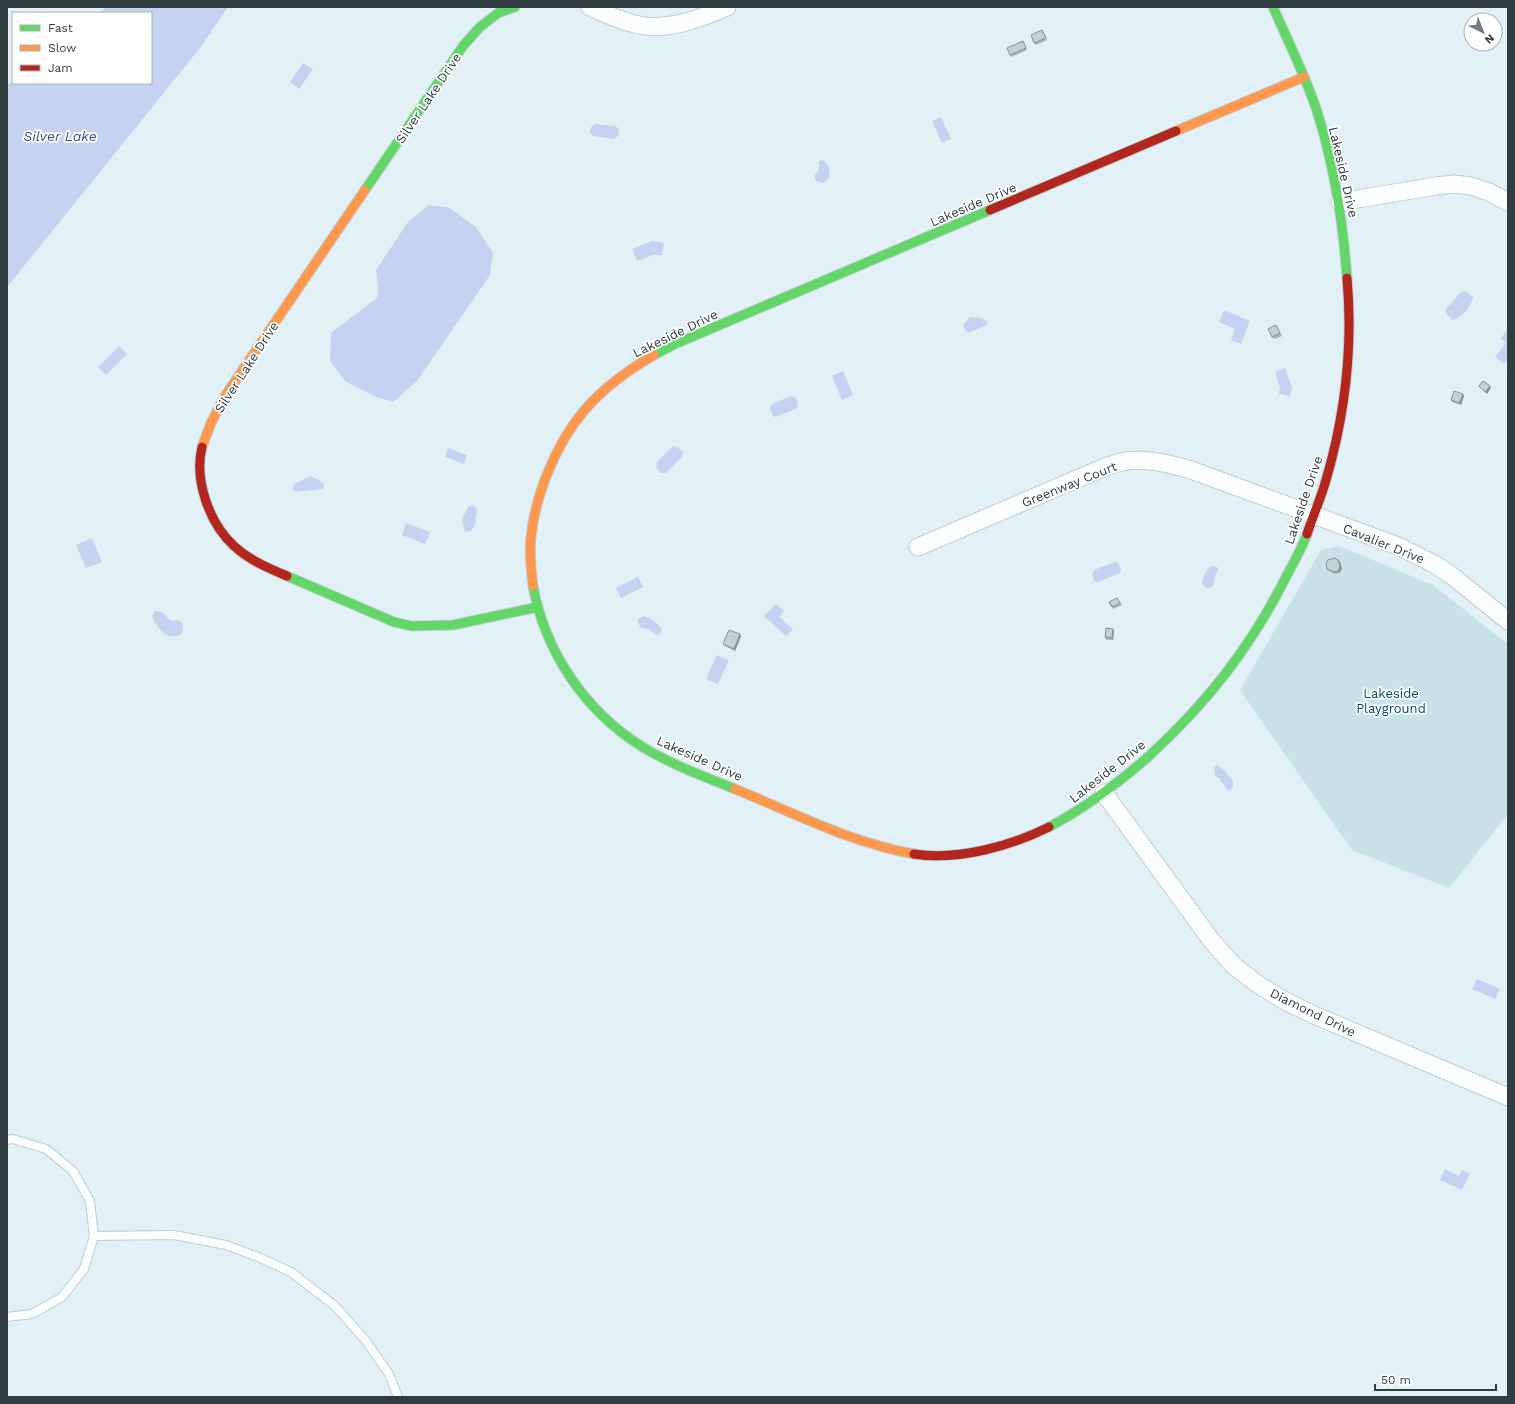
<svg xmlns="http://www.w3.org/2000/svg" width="1515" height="1404" viewBox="0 0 1515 1404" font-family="'Work Sans',sans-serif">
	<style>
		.green { fill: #c9e2e9 }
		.water { fill: #c5d3f2 }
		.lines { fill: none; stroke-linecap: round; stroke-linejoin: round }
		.lane-casing { stroke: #c1ced2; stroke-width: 10 }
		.street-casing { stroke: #c1ced2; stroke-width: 19 }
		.fast-casing { stroke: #c1ced2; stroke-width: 11 }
		.slow-casing { stroke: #c1ced2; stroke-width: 11 }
		.jam-casing { stroke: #c1ced2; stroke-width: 11 }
		.lane { stroke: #fbfdfe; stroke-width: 8 }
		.street { stroke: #fbfdfe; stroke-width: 17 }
		.fast { stroke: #63d668; stroke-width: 9 }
		.slow { stroke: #ff974d; stroke-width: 9 }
		.jam { stroke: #b3261e; stroke-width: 9 }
		.wall { fill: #a5b5b6 }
		.shaded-wall { fill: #869494 }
		.building { fill: #c0d3d4; stroke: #869494 }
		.labels { text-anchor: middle; stroke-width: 3.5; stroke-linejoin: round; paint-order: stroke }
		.street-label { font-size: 13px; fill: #303e42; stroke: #fff }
		.park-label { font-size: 13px; fill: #005062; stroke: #fff }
		.water-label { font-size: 14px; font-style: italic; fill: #414f85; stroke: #fff }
	</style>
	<rect width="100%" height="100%" fill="#e2f1f6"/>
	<path class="green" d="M1339 546 1433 585 1508 644V814L1449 888 1352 850 1240 690 1321 550Z"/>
	<g class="water">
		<path d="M106 7H228L200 48 7 287V85L13 81V83H151V13H100Z"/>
		<path d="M303 63 313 69 299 89 290 82Z"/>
		<path d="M941 117 951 139 942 143 932 121Z"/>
		<path d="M595 124 616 126 619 130 618 136 614 139 593 136 590 133 591 127Z"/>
		<path d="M823 160 828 165C830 173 832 180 822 183L816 181 814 176 819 170V161Z"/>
		<path d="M429 205 448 207 476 227 493 253 490 275 417 381 393 402 376 397 346 382 330 361 331 333 377 298 378 287 376 270 408 222Z"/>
		<path d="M652 241 664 243 662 255H653L637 261 632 249Z"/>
		<path d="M1466 291 1473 297C1472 306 1461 318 1453 320L1446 314V309L1461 292Z"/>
		<path d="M1224 310 1250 321 1241 344 1231 340 1235 329 1219 322Z"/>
		<path d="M970 317 982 318 988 322 987 325 969 333C965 331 964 329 964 324Z"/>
		<path d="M1508 329V360L1504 364 1495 357 1506 343 1501 338Z"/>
		<path d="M119 346 127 354 106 375 98 367Z"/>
		<path d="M1285 368 1292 387 1290 396 1279 394 1280 388 1275 372Z"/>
		<path d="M843 371 853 395 842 400 832 376Z"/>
		<path d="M791 396 796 398 798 404 797 408 776 417 773 416 770 409 772 404Z"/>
		<path d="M673 446 677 447 683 452V456L666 473H661L656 467 657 462Z"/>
		<path d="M448 448 467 455 464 464 445 457Z"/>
		<path d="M311 476 324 483V486L322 489 296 492 293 489 294 484Z"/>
		<path d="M472 505 477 508 475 525 471 531 465 532 462 519 468 507Z"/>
		<path d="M406 523 430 532 425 544 402 535Z"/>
		<path d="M92 538 102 562 86 568 76 545Z"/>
		<path d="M1114 562 1118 563 1121 570 1120 573 1098 582H1095L1092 575 1094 570Z"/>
		<path d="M1213 566 1217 567 1218 571C1213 576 1216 582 1212 587L1206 588 1202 583C1204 575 1206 569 1213 566Z"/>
		<path d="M638 577 643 587 621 598 616 588Z"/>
		<path d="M776 604 784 611 779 617 793 629 786 636 764 616Z"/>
		<path d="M155 611 162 612 171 621 177 620 182 622C184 627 183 633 179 636 176 636 172 637 169 636 163 634 153 622 152 616Z"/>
		<path d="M644 616C652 618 657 623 662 629L660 634 656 635 649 629 641 628 638 623V619Z"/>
		<path d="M717 655 729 660 718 684 706 679Z"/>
		<path d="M1216 765C1223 768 1238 781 1232 789L1227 790 1220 779 1215 776 1214 767Z"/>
		<path d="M1477 979 1500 989 1495 999 1472 989Z"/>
		<path d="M1445 1169 1459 1176 1462 1170 1470 1174 1462 1190 1440 1180Z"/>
	</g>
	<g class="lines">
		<defs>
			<g id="lane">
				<path d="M7 1140 13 1139 46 1149 73 1171 90 1201 94 1236 84 1269 62 1297 32 1314 7 1317"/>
				<path d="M94 1236 174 1235 226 1245 258 1257 291 1272 335 1306 366 1341 389 1374 398 1397"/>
			</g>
			<g id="street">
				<path d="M590 7C603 13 617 19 631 23 663 33 697 20 727 7"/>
				<path d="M1340 202 1436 186 1454 184 1471 186 1489 192 1508 202"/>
				<path d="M918 547 1105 467C1112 465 1119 462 1126 461 1148 458 1170 464 1191 470L1398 546 1434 564 1451 575 1508 621"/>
				<path d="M1104 793 1211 940 1234 966 1259 985 1285 1001 1314 1015 1508 1097"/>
			</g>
			<g id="fast">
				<path d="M1273 7C1288 41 1305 75 1317 111 1334 165 1343 222 1347 278"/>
				<path d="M365 190 463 46 480 27 498 13 515 7"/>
				<path d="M654 355 675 344 990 210"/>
				<path d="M287 576 394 622 412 626 453 625 538 607"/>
				<path d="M533 586C545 651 584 710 641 746 670 764 703 776 735 789"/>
				<path d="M1049 827C1085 808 1117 784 1148 757 1207 703 1251 647 1287 575 1294 562 1302 548 1307 534"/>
			</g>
			<g id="slow">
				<path d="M1176 131 1304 77"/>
				<path d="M202 447 211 423 225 396 365 190"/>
				<path d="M533 586C531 570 529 553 531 537 535 496 556 444 583 412 603 388 628 370 654 355"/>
				<path d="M735 789C794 813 851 843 914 854"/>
			</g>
			<g id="jam">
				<path d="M990 210 1176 131"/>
				<path d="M202 447C194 480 209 523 234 546 249 560 268 568 287 576"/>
				<path d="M1307 534C1313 516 1321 498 1326 480 1345 415 1353 345 1347 278"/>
				<path d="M914 854C957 861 1011 846 1049 827"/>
			</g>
		</defs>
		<use href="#lane" class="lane-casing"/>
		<use href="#street" class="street-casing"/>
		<use href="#fast" class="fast-casing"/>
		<use href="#slow" class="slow-casing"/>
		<use href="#jam" class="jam-casing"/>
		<use href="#lane" class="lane"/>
		<use href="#street" class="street"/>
		<use href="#fast" class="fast"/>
		<use href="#slow" class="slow"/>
		<use href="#jam" class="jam"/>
	</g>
	<g class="wall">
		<path d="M1042 30 1047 40 1036 45 1034 43Z"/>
		<path d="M1024 43 1027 50 1011 57 1010 55Z"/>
		<path d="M1276 325 1282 336 1274 339 1272 337Z"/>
		<path d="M1463 394 1464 396 1461 405 1452 402 1451 400Z"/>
		<path d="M1338 560 1340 562 1342 569 1339 573 1335 574 1329 571 1327 569Z"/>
		<path d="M1117 598 1122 605 1113 609 1109 602Z"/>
		<path d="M1114 631 1113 640H1106L1105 637Z"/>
		<path d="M740 634 741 636 735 651 725 646 723 644Z"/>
	</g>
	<g class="shaded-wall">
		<path d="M1490 386 1491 388 1487 394 1485 392Z"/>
		<path d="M1463 394 1464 396 1461 405 1459 403Z"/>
		<path d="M1338 560 1340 562 1342 569 1339 573 1338 571Z"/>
		<path d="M1113 629 1114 631 1113 640 1112 638Z"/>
		<path d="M740 634 741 636 735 651 734 649Z"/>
	</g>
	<g class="building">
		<path d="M1042 30 1046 38 1034 43 1031 35Z"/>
		<path d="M1023 41 1026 48 1010 55 1007 48Z"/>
		<path d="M1276 325 1280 333 1272 337 1268 329Z"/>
		<path d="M1483 381 1490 386 1485 392 1479 386Z"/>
		<path d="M1454 391 1463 394 1459 403 1451 400Z"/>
		<path d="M1334 558 1338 560 1340 566 1338 571 1334 572 1327 569 1326 564 1328 560Z"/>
		<path d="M1117 598 1120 603 1112 607 1109 602Z"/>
		<path d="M1106 628 1113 629 1112 638 1105 637Z"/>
		<path d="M729 630 740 634 734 649 723 644Z"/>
	</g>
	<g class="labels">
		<g class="street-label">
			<text transform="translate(428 98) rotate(-56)" y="5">Silver Lake Drive</text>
			<text transform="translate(1344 172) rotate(77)" y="5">Lakeside Drive</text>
			<text transform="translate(973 204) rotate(-23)" y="5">Lakeside Drive</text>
			<text transform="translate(675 333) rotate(-26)" y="5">Lakeside Drive</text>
			<text transform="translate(246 367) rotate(-57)" y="5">Silver Lake Drive</text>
			<text transform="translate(1069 484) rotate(-22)" y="5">Greenway Court</text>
			<text transform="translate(1303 500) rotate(-71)" y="5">Lakeside Drive</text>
			<text transform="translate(1384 543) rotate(22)" y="5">Cavalier Drive</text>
			<text transform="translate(700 758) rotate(24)" y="5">Lakeside Drive</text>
			<text transform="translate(1107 771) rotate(-38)" y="5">Lakeside Drive</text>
			<text transform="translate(1313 1012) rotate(26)" y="5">Diamond Drive</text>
		</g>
		<g class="park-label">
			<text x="1391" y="698">Lakeside<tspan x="1391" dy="15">Playground</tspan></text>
		</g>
		<g class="water-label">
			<text x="60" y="141">Silver Lake</text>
		</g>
	</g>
	<rect width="1515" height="1404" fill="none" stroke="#303e42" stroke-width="16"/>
	<rect x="12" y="12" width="140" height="72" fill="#ffffff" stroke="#acb2b3"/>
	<rect x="20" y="25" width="20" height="6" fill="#63d668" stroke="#acb2b3"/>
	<text x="48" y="32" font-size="12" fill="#303e42">Fast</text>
	<rect x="20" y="45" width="20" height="6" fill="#ff974d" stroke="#acb2b3"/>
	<text x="48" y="52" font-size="12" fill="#303e42">Slow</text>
	<rect x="20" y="65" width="20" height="6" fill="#b3261e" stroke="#acb2b3"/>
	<text x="48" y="72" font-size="12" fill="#303e42">Jam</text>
	<g transform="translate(1483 32) rotate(137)"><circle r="19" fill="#ffffff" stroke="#acb2b3"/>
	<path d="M0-3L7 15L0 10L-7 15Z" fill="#6e7d81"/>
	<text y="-6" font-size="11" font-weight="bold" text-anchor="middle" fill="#303e42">N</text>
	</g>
	<path d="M1375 1384v6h121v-6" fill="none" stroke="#303e42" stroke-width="2"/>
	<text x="1381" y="1384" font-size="12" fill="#303e42" stroke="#ffffff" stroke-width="3" paint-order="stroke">50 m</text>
</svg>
